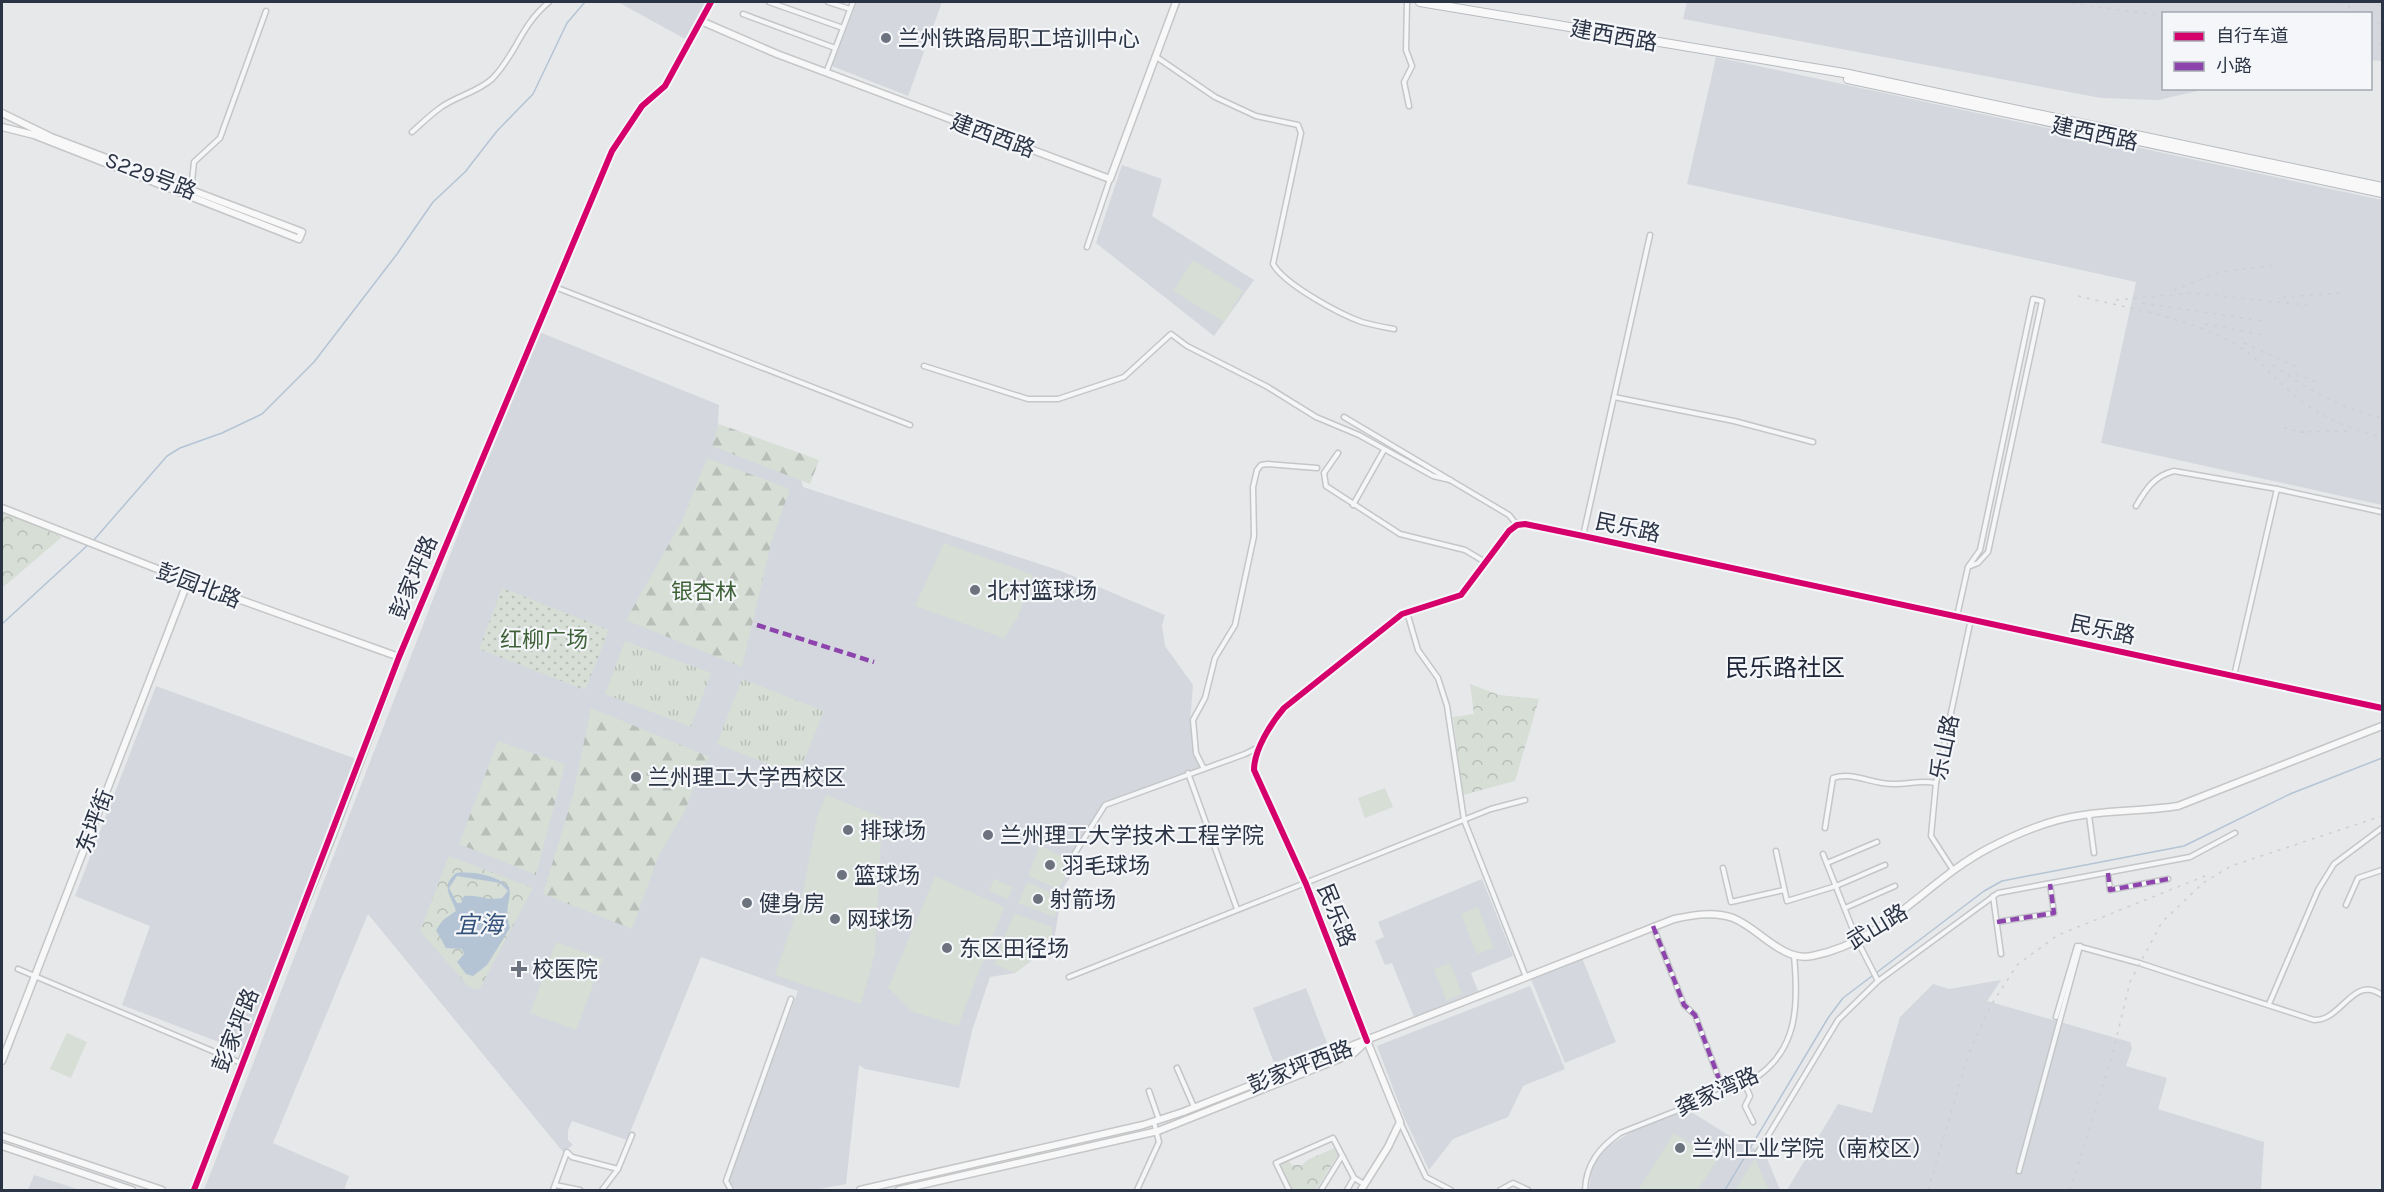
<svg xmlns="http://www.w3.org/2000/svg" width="2384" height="1192" viewBox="0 0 2384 1192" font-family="Karla,'Noto Sans SC',sans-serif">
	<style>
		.built { fill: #d4d7dd }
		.grass { fill: url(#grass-tufts) }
		.forest { fill: url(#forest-firs) }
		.park { fill: url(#park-crowns) }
		.garden { fill: url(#garden-dots) }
		.pitch { fill: #d6ded6 }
		.water { fill: #b4c4d5; fill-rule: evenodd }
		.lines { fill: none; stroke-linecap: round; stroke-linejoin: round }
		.stream { stroke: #b4c4d5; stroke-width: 1.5 }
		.street-casing { stroke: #c4c6c8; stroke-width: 7 }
		.secondary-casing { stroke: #c4c6c8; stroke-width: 9 }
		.highway-casing { stroke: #b8bbbf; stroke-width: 10 }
		.street { stroke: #f5f6f7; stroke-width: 4 }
		.secondary { stroke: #f8f8f8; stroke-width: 6 }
		.highway { stroke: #f8f8f8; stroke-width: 8 }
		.rail { stroke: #cecfd2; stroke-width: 1.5; stroke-dasharray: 3 6; stroke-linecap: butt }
		.quiet { stroke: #8e44ad; stroke-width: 4.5; stroke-dasharray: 9 4.5; stroke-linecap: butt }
		.cycleway-casing { stroke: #f4f6f9; stroke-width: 10 }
		.cycleway { stroke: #d6006c; stroke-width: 6 }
		.poi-dot { fill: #6c737f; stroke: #f4f6f9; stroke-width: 2 }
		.labels { text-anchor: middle; stroke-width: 4.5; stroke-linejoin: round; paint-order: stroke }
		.street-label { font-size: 22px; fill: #2b3445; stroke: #f4f6f9 }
		.poi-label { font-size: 22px; fill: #2b3445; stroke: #f4f6f9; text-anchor: start }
		.park-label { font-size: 22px; fill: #3f6138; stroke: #f4f6f9 }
		.neighbourhood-label { font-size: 24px; fill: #1d2536; stroke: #f4f6f9 }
		.water-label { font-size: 24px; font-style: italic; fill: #34527a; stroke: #f4f6f9 }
	</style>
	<defs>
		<pattern id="grass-tufts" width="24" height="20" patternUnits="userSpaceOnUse" patternTransform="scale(1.5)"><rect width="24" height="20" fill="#d6ded6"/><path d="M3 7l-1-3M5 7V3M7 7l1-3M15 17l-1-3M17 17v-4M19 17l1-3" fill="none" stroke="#b8bfb9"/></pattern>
		<pattern id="forest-firs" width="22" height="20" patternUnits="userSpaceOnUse" patternTransform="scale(1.5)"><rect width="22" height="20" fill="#d6ded6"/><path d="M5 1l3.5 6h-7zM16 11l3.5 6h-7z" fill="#b8bfb9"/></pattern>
		<pattern id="park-crowns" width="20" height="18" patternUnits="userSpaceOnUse" patternTransform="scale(1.5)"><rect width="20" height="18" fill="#d6ded6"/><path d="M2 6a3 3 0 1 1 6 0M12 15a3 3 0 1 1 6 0" fill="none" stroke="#b8bfb9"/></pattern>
		<pattern id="garden-dots" width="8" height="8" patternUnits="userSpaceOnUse" patternTransform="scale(1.5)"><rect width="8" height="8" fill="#d6ded6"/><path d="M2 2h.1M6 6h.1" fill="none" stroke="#b8bfb9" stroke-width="1.8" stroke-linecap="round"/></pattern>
	</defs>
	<rect width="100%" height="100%" fill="#e6e8ea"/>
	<g class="built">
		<path d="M618 2H706L687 40Z"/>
		<path d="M857 2H942L908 96 832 66Z"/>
		<path d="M1687 2H2382V61L2371 60 2370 14H2164V88L2197 89V91L2159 100 2101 98 1683 19Z"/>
		<path d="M1716 57 2382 200V505L2101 443 2136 282 1687 184Z"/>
		<path d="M1122 165 1162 179 1152 216 1254 280 1214 336 1096 243Z"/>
		<path d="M537 331 719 405 717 445 801 479 803 487 1061 571 1165 615 1162 625 1165 646 1193 685 1190 723 1197 750 1205 765 1111 802 1070 860 1073 873 1063 888 1053 945 1015 973 990 977 972 1031 959 1088 865 1069 859 1065 846 1184 814 1190H736L728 1179 798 991 701 957 627 1140 572 1121 568 1130V1140L573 1145 563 1152 368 914 273 1143 349 1176 344 1190H204Z"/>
		<path d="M156 686 359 760 245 1052 122 1005 150 926 75 896Z"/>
		<path d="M1482 879 1513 956 1471 973 1478 991 1414 1017 1392 963 1385 965 1375 941 1384 937 1378 922Z"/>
		<path d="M1582 958 1616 1042 1565 1063 1531 979Z"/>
		<path d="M2001 980 1987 1001 2130 1042 2132 1048 2126 1066 2167 1078 2158 1109 2264 1142 2261 1190H1787L1838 1104 1872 1113 1900 1017 1933 984 1949 989Z"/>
		<path d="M1530 986 1565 1069 1523 1086 1508 1117 1453 1139 1429 1170 1404 1117 1377 1046Z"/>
		<path d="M1306 988 1327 1043 1274 1063 1253 1008Z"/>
		<path d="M1688 1110 1746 1146 1764 1151 1780 1190H1589L1592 1166 1608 1146 1636 1129Z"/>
		<path d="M34 1175 80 1190H28Z"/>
	</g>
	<g class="grass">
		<path d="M625 641 711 673 691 727 605 694Z"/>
		<path d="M742 679 824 711 798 776 717 744Z"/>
	</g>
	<g class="forest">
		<path d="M719 424 819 460 810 484 712 446Z"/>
		<path d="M707 458 790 489 772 540 742 667 626 620 683 519Z"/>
		<path d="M591 708 710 757 700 770 685 811 658 857 632 929 543 894 573 795Z"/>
		<path d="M498 741 565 764 536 875 459 844Z"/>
	</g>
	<g class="park">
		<path d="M2 511 62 537 2 588Z"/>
		<path d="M1470 684 1499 695 1539 699 1515 781 1463 795 1453 717 1474 714Z"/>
		<path d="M449 856 533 888 479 990 469 987 420 931Z"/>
		<path d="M1335 1148 1338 1155 1316 1190H1291L1279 1165 1288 1160 1292 1165H1302L1309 1159Z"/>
	</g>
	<path class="garden" d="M502 588 609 630 585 690 479 649Z"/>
	<g class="pitch">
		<path d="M1193 260 1243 291 1224 322 1173 291Z"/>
		<path d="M944 543 1033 575 1017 619 1004 638 915 606Z"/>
		<path d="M1385 788 1393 807 1365 818 1358 798Z"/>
		<path d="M826 795 882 817 875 953 861 1004 775 975 803 892 817 817Z"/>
		<path d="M1040 845 1064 858 1069 872 1058 889 1028 876Z"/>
		<path d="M935 876 1004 907 958 1026 913 1012 888 988Z"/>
		<path d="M994 879 1013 887 1008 899 989 891Z"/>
		<path d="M1027 882 1058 896 1055 917 1018 903Z"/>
		<path d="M1478 907 1494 948 1477 954 1461 914Z"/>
		<path d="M1014 913 1052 927V943L1015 973 994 964Z"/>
		<path d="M556 942 603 959 576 1030 530 1013Z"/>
		<path d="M1450 963 1462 994 1446 1000 1434 969Z"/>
		<path d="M67 1033 87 1042 71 1078 50 1069Z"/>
		<path d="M1674 1133 1717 1160 1698 1190H1638Z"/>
		<path d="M1755 1159 1769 1190H1735Z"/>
	</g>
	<path class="water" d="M456 873C473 871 496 875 509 887 512 901 503 907 510 928L487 965 473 976 466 974 457 962 464 954 462 949 446 948 436 930 443 920 456 911C451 895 440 887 456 873ZM457 876 500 883 508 891 502 898C488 901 477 894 464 896L461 903H457L449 888Z"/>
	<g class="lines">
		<g class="stream">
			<path d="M93 541 167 456 180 448 222 433 262 414 314 362 397 254 433 202 465 172 497 131 533 94 567 23 585 2"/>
			<path d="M2 624 89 544"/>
			<path d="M1876 973 1984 891 2002 881 2184 846 2290 794 2382 758"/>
			<path d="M1725 1190 1828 1018 1843 998 1872 976"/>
		</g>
		<defs>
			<g id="street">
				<path d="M769 2 843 28"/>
				<path d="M828 2 850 9"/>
				<path d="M1407 2 1406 50 1412 66 1404 82 1409 106"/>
				<path d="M743 14 835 48"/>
				<path d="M1155 56 1215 97 1256 116 1298 125 1301 133 1273 264C1284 284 1339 314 1362 322 1372 325 1383 327 1394 329"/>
				<path d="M826 73 853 2"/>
				<path d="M412 132C421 124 430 115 440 108 456 96 476 93 492 79 516 55 520 26 549 2"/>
				<path d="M191 191 194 162 220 138 266 11"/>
				<path d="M1087 247 1110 179"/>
				<path d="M555 287 910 425"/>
				<path d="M924 366 1028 399H1058L1124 377 1171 334 1187 346 1266 386 1316 417 1359 435 1433 476 1450 480"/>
				<path d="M1614 397 1734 421 1813 442"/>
				<path d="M1344 417 1509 515 1517 525"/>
				<path d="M1338 453 1324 473 1326 486 1400 534 1465 550 1485 562"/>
				<path d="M1353 505 1384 450"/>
				<path d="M2136 506C2146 489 2154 476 2174 471L2277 489 2382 512"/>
				<path d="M1583 536 1650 235"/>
				<path d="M1407 612 1418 650 1438 678 1447 706 1464 820 1526 977"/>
				<path d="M1957 616 1968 567 1980 550 2033 299 2042 301 1988 552 1978 563 1968 567"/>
				<path d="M2234 676 2277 489"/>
				<path d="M1203 767 1196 753 1193 720 1205 698 1215 658 1235 625 1254 536 1253 487 1257 470 1261 465 1268 464 1317 468"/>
				<path d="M1188 773 1237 909"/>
				<path d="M2089 815 2094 853"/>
				<path d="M1825 828 1833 778C1853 771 1873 785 1894 784 1909 784 1920 780 1936 783"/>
				<path d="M1776 851 1787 901 1836 886 1885 865"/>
				<path d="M1075 853 1105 805 1245 754 1261 746"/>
				<path d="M1827 863 1877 842"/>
				<path d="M1723 868 1731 902 1784 890"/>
				<path d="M1953 870 1931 836 1936 783 1971 619"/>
				<path d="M2108 873 2110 890 2168 879"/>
				<path d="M1993 896 2001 954"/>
				<path d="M2346 905 2358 878 2382 870"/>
				<path d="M1845 908 1895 886"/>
				<path d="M1997 922 2054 913 2050 884"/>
				<path d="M1653 926 1684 1005 1695 1015 1724 1092"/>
				<path d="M18 969 241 1063 194 1190"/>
				<path d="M1069 977 1491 809 1525 800"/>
				<path d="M1878 981 1998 893 2190 857 2235 833"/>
				<path d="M2269 1004 2318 890 2334 864 2382 828"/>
				<path d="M2056 1017 2077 946 2139 963 2314 1020C2342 1021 2353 974 2382 995"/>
				<path d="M1367 1040 1306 884 1254 770C1254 750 1271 723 1284 708L1402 614 1461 595 1509 531 1517 525 1525 524 1583 536 2382 708"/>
				<path d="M1177 1068 1194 1107"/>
				<path d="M1745 1084 1750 1096 1745 1106 1753 1122"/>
				<path d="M1149 1091 1159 1120"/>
				<path d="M1400 1122 1426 1177 1451 1190"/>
				<path d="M1757 1154 1838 1020 1878 981 1857 940 1823 854"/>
				<path d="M618 1169 632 1135"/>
				<path d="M2019 1171 2080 946"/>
				<path d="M555 1185 580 1190"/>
				<path d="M553 1190 567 1152 572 1157 618 1169 602 1190"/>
				<path d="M731 1190 726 1181 791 999"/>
				<path d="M1137 1190 1159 1142 1154 1122"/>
				<path d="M1289 1190 1276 1163 1333 1138 1354 1178 1364 1184"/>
				<path d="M1321 1190 1342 1156"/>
				<path d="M1347 1190 1354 1178"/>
				<path d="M1500 1190 1513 1183 1528 1190"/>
				<path d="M1585 1190C1586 1164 1599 1148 1620 1133L1747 1083C1798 1055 1799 1007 1794 956"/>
			</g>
			<g id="secondary">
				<path d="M701 21 777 54 1110 179 1176 2"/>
				<path d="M2 113 51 137 302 232 299 239 34 135 2 127"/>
				<path d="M2 508 188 581 399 657"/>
				<path d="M2 1061 188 581"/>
				<path d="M241 1063 333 835 399 657 612 151 642 106 665 86 711 2"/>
				<path d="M2 1136 162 1190"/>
				<path d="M2 1146 132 1190"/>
				<path d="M860 1190 1143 1125 1183 1112 1674 919C1693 915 1714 911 1733 918 1759 928 1782 962 1812 956 1885 942 1927 880 1989 848 2018 833 2051 819 2083 815 2115 810 2146 811 2178 806L2382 726"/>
				<path d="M899 1190 1158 1131 1354 1053 1367 1041"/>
				<path d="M1361 1190 1388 1147 1400 1122 1367 1041"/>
			</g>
			<g id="highway">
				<path d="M1420 2 1844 73 2382 187"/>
				<path d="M1848 79 2382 193"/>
			</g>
		</defs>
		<use href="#street" class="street-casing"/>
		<use href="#secondary" class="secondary-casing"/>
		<use href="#highway" class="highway-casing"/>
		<use href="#street" class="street"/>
		<use href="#secondary" class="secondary"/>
		<use href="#highway" class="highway"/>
		<g class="rail">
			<path d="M2063 2 2164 16"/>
			<path d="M2340 2 2362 14"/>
			<path d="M2369 2 2382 6"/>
			<path d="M2370 18 2382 25"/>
			<path d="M2370 42 2382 44"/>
			<path d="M2174 290 2221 272 2275 265"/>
			<path d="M2078 296C2131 309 2189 317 2236 345 2257 357 2271 375 2288 390 2316 415 2347 429 2382 437"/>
			<path d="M2283 297 2343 293"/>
			<path d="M2116 300 2192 293 2314 306"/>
			<path d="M2142 303 2264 321"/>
			<path d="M2205 324 2264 335"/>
			<path d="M2244 343 2299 368"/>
			<path d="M2273 365C2307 389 2341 409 2382 418"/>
			<path d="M2296 374 2322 384"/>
			<path d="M2284 428 2307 433"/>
			<path d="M2299 432 2349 431"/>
			<path d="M1928 1190 1969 1053 1990 1007 2017 965 2058 935 2205 876"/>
			<path d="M2070 1190 2111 1060 2130 982 2162 922 2203 883 2231 866 2382 816"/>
		</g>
		<g class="quiet">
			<path d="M757 625 874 662"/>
			<path d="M2108 873 2110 890 2168 879"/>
			<path d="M1997 922 2054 913 2050 884"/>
			<path d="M1653 926 1684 1005 1695 1015 1724 1092"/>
		</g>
		<defs>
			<g id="cycleway">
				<path d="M1367 1041 1306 884 1254 770C1254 750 1271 723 1284 708L1402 614 1461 595 1509 531 1517 525 1525 524 1583 536 2382 708"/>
				<path d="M194 1190 399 657 612 151 642 106 665 86 711 2"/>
			</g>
		</defs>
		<use href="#cycleway" class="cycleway-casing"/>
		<use href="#cycleway" class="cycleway"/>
	</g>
	<g class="poi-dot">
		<circle cx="886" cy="38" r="6"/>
		<circle cx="975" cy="590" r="6"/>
		<circle cx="636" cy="777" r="6"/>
		<circle cx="848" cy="830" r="6"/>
		<circle cx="988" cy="835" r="6"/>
		<circle cx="1050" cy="865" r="6"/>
		<circle cx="842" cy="875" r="6"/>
		<circle cx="1038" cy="899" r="6"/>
		<circle cx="747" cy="903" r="6"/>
		<circle cx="835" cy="919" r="6"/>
		<circle cx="947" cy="948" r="6"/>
		<path d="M516 960h6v6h6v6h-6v6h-6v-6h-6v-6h6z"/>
		<circle cx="1680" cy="1148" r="6"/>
	</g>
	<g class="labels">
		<g class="street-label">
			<text transform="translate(1614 35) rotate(10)" y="8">建西西路</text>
			<text transform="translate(2095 133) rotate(12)" y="8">建西西路</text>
			<text transform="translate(993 135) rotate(20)" y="8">建西西路</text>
			<text transform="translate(151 175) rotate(21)" y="8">S229号路</text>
			<text transform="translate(1628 527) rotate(12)" y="8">民乐路</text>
			<text transform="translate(413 577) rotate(-67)" y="8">彭家坪路</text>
			<text transform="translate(199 585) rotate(21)" y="8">彭园北路</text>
			<text transform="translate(2103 629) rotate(12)" y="8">民乐路</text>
			<text transform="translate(1944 747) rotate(-78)" y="8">乐山路</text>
			<text transform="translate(94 821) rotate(-69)" y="8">东坪街</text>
			<text transform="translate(1337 915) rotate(68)" y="8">民乐路</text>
			<text transform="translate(1877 926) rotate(-31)" y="8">武山路</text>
			<text transform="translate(235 1030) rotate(-68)" y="8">彭家坪路</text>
			<text transform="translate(1300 1066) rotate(-21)" y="8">彭家坪西路</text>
			<text transform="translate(1717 1091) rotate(-24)" y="8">龚家湾路</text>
		</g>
		<g class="poi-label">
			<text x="898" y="46">兰州铁路局职工培训中心</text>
			<text x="987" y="598">北村篮球场</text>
			<text x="648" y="785">兰州理工大学西校区</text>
			<text x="860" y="838">排球场</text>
			<text x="1000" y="843">兰州理工大学技术工程学院</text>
			<text x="1062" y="873">羽毛球场</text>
			<text x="854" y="883">篮球场</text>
			<text x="1050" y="907">射箭场</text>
			<text x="759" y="911">健身房</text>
			<text x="847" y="927">网球场</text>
			<text x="959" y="956">东区田径场</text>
			<text x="532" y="977">校医院</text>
			<text x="1692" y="1156">兰州工业学院（南校区）</text>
		</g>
		<g class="park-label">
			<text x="704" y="599">银杏林</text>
			<text x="544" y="647">红柳广场</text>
		</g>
		<g class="neighbourhood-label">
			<text x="1785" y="676">民乐路社区</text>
		</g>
		<g class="water-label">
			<text x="479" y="933">宜海</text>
		</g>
	</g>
	<rect width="2384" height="1192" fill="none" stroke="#2b3445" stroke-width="6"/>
	<rect x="2162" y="12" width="210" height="78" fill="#f4f6f9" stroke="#a4a8b1" stroke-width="1.5"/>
	<rect x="2174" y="32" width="30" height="9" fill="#d6006c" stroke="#a4a8b1" stroke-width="1.5"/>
	<text x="2216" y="42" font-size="18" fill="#2b3445">自行车道</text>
	<rect x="2174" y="62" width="30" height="9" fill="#8e44ad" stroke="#a4a8b1" stroke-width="1.5"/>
	<text x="2216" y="72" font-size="18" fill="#2b3445">小路</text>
</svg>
